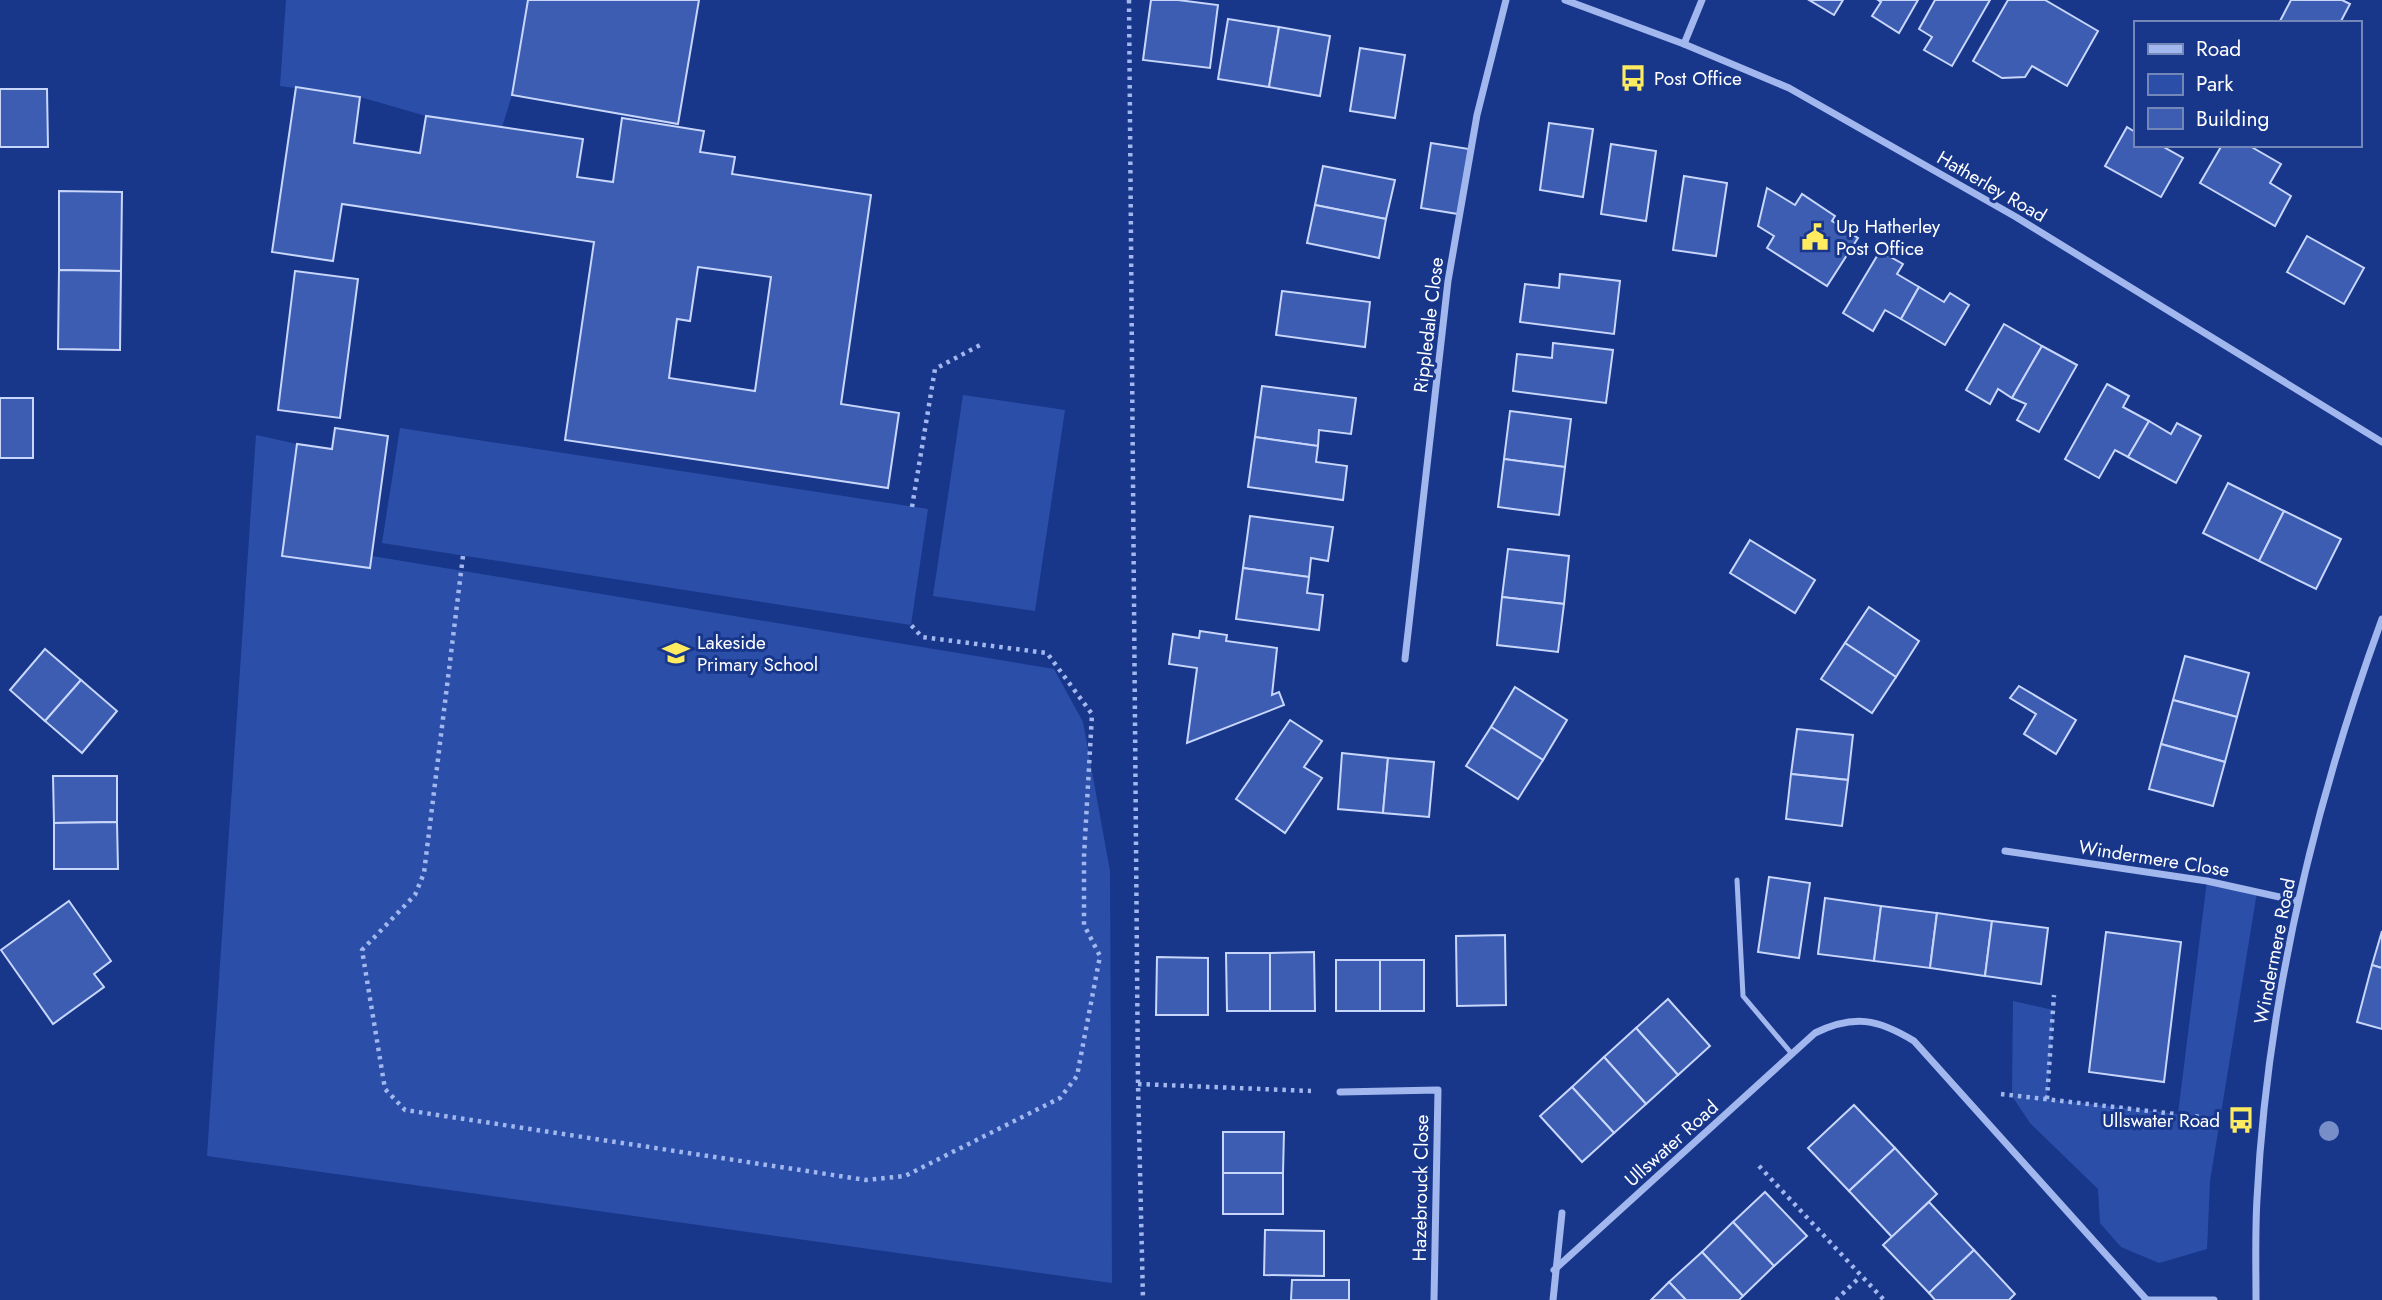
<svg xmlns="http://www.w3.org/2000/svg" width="2382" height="1300" viewBox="0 0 2382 1300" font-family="Jost,sans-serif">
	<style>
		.green { fill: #2b4fa9 }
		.building { fill: #3c5db2; stroke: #c7d6fa; stroke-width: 2; fill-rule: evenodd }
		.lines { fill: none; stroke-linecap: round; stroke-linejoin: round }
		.path { stroke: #a2b7ee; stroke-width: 4.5; stroke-dasharray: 3.5 5; stroke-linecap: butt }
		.service { stroke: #a2b7ee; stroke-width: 5 }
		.minor { stroke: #a2b7ee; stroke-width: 7 }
		.tree { fill: #788ec8 }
		.labels { text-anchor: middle; stroke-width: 6; stroke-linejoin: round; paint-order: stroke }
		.poi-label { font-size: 19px; fill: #fff; stroke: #18378b; text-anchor: start }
		.street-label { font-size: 19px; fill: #fff; stroke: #18378b }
	</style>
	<rect width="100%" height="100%" fill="#18378b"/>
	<g class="green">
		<path d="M286 0H528L512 95 502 127 426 116 360 97 280 86Z"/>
		<path d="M963 395 1065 410 1035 611 933 596Z"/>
		<path d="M400 428 928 509 911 625 382 543Z"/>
		<path d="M256 435 297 444 283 556 370 568 372 556 1054 669 1083 722 1110 871 1112 1283 207 1156Z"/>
		<path d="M2207 881 2257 892 2210 1181 2207 1249 2159 1263 2121 1247 2100 1223 2098 1189 2030 1123 2012 1096 2013 1001 2053 1010 2047 1099 2178 1114Z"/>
	</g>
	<g class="building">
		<path d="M528 0H699L678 124 512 95Z"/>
		<path d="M1151 0H1178L1218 5 1210 68 1143 60Z"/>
		<path d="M1809 0H1843L1834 15Z"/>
		<path d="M1878 0H1918L1899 33 1872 16 1881 2Z"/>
		<path d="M1935 0H1990L1952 66 1924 50 1932 37 1919 29Z"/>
		<path d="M2008 0H2045L2098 31 2067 86 2032 66 2025 77 2002 78 1973 61Z"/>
		<path d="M2291 0H2342L2350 4 2340 23H2279Z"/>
		<path d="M1228 19 1279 27 1269 87 1218 79Z"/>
		<path d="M1279 27 1330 36 1320 96 1269 87Z"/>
		<path d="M1360 48 1405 55 1395 118 1350 111Z"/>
		<path d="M296 87 360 97 354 143 420 153 426 116 583 139 577 177 613 182 622 118 704 131 700 152 735 157 732 174 871 195 841 404 899 413 888 488 565 440 594 242 342 204 333 261 272 252ZM698 267 771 277 755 391 669 378 677 319 690 321Z"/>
		<path d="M0 89H47L48 147H0Z"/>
		<path d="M1549 123 1593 129 1583 197 1540 190Z"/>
		<path d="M2127 127 2135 132V145H2160L2183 158 2161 197 2105 166Z"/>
		<path d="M1431 143 1469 149 1458 214 1421 208Z"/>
		<path d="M1611 144 1656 151 1646 221 1601 214Z"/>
		<path d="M2222 145H2248L2281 164 2270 183 2291 196 2275 226 2200 183Z"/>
		<path d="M1323 166 1395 180 1386 219 1315 205Z"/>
		<path d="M1684 176 1727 183 1716 256 1673 250Z"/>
		<path d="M1767 188 1795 205 1802 194 1835 216 1832 221 1858 238 1827 286 1767 248 1774 236 1758 226Z"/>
		<path d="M59 191 122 192 121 271 59 270Z"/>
		<path d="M1315 205 1386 219 1379 258 1307 243Z"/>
		<path d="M2307 236 2364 268 2344 304 2287 272Z"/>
		<path d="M1880 251 1903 264 1897 274 1919 287 1901 319 1885 310 1873 331 1843 313Z"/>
		<path d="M59 270 121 271 120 350 58 349Z"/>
		<path d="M295 271 358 279 340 418 278 410Z"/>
		<path d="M1560 274 1620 281 1614 334 1520 322 1525 284 1559 288Z"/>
		<path d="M1919 287 1944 302 1950 293 1969 305 1945 345 1901 319Z"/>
		<path d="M1282 291 1370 302 1365 347 1276 335Z"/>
		<path d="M2004 324 2042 346 2012 398 1998 389 1990 404 1966 390Z"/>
		<path d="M1553 343 1613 350 1606 403 1513 391 1517 354 1552 358Z"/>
		<path d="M2042 346 2077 365 2039 432 2017 420 2026 404 2012 398Z"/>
		<path d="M2107 384 2129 396 2123 407 2149 421 2128 457 2115 450 2099 478 2065 459Z"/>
		<path d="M1262 386 1356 398 1351 434 1319 430 1318 446 1255 437Z"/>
		<rect x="0" y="398" width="33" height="60"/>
		<path d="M1510 411 1571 419 1565 467 1504 459Z"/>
		<path d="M2149 421 2171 434 2177 423 2201 436 2176 483 2128 457Z"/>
		<path d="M335 428 388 436 370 568 282 556 297 444 332 449Z"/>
		<path d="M1255 437 1318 446 1316 462 1347 466 1343 500 1248 487Z"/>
		<path d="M1504 459 1565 467 1559 515 1498 507Z"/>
		<path d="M2228 483 2284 511 2259 561 2203 533Z"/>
		<path d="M2284 511 2341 539 2316 589 2259 561Z"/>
		<path d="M1250 516 1333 527 1328 561 1311 558 1309 577 1243 568Z"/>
		<path d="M1750 540 1815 580 1795 613 1730 573Z"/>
		<path d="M1508 549 1569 556 1564 604 1502 597Z"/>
		<path d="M1243 568 1309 577 1307 593 1323 595 1319 630 1236 619Z"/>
		<path d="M1502 597 1564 604 1558 652 1497 645Z"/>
		<path d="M1869 607 1919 641 1896 677 1845 643Z"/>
		<path d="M1200 631 1227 635 1226 641 1277 648 1272 695 1279 692 1284 705 1187 743 1197 668 1169 664 1173 634 1199 638Z"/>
		<path d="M1845 643 1896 677 1872 713 1821 679Z"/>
		<path d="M45 649 81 680 45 721 10 690Z"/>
		<path d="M2185 656 2249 673 2237 717 2173 700Z"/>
		<path d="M81 680 117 711 82 753 45 721Z"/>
		<path d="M2019 686 2076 720 2056 754 2024 734 2036 714 2010 698Z"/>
		<path d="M1515 687 1567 720 1543 760 1491 727Z"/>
		<path d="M2173 700 2237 717 2225 762 2161 744Z"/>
		<path d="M1290 720 1322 741 1304 767 1322 778 1285 833 1236 799Z"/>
		<path d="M1491 727 1543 760 1518 799 1466 766Z"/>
		<path d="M1797 729 1853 735 1848 780 1791 774Z"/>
		<path d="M2161 744 2225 762 2213 806 2149 789Z"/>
		<path d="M1342 753 1388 758 1383 813 1338 809Z"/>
		<path d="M1388 758 1434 762 1429 817 1383 813Z"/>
		<path d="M1791 774 1848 780 1842 826 1786 819Z"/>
		<path d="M53 776H117V822L54 823Z"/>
		<path d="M117 822 118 869H54V823Z"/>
		<path d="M1769 877 1810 883 1799 958 1758 952Z"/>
		<path d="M1825 898 1881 906 1874 961 1818 954Z"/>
		<path d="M69 901 111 961 94 974 104 987 53 1024 1 950Z"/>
		<path d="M1881 906 1937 913 1930 968 1874 961Z"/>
		<path d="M1937 913 1992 921 1985 976 1930 968Z"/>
		<path d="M1992 921 2048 928 2041 984 1985 976Z"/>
		<path d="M2382 931V968L2372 965Z"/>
		<path d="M2106 932 2181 942 2164 1082 2089 1072Z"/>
		<path d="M1505 935 1506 1005 1457 1006 1456 936Z"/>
		<path d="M1314 952 1315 1011H1270V953Z"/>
		<path d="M1226 953H1270V1011H1227Z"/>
		<path d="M1157 957 1208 958V1015H1156Z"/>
		<rect x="1336" y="960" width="44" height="51"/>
		<rect x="1380" y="960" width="44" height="51"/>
		<path d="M2372 965 2382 968V1029L2357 1022Z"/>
		<path d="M1668 999 1710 1046 1678 1075 1636 1028Z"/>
		<path d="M1636 1028 1678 1075 1646 1104 1604 1057Z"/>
		<path d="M1604 1057 1646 1104 1614 1133 1572 1087Z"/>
		<path d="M1572 1087 1614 1133 1582 1162 1540 1116Z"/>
		<path d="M1854 1105 1895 1148 1849 1191 1808 1148Z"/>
		<path d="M1223 1132H1284L1283 1173H1223Z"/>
		<path d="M1895 1148 1937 1194 1892 1237 1849 1191Z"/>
		<rect x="1223" y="1173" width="60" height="41"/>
		<path d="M1765 1192 1807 1236 1774 1266 1733 1222Z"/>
		<path d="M1929 1202 1974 1250 1929 1293 1883 1245Z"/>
		<path d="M1733 1222 1774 1266 1743 1296 1702 1252Z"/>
		<path d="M1265 1230 1324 1231V1276L1264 1275Z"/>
		<path d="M1974 1250 2015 1294 2009 1300H1935L1929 1293Z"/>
		<path d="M1702 1252 1743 1296 1739 1300H1686L1669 1282Z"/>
		<path d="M1292 1280H1349V1300H1291Z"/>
		<path d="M1669 1282 1686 1300H1651Z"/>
	</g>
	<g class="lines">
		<g class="path">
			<path d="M1129 0 1138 1084 1143 1300"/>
			<path d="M912 507 935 369 982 344"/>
			<path d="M463 556 424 873 415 895 362 950 385 1089 405 1110 866 1180 905 1176 1060 1098 1077 1076 1100 956 1084 925V856L1092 714 1047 653 922 637 911 625"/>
			<path d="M1138 1084 1311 1091"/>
			<path d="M2001 1094 2219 1119"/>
			<path d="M2047 1099 2054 995"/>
			<path d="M1759 1166 1884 1300"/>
			<path d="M1836 1300 1860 1277"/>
		</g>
		<path class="service" d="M1737 880 1743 996 1792 1054"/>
		<g class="minor">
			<path d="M1565 0 1684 44 1789 88 2016 217 2382 442"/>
			<path d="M1684 44 1702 0"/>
			<path d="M1405 659 1448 281 1477 115 1506 0"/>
			<path d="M2005 851 2207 881 2298 901"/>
			<path d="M1340 1092 1438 1090 1434 1300"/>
			<path d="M1554 1270 1815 1033C1854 1014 1878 1019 1914 1041L2146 1299"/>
			<path d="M1553 1300 1562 1213"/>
			<path d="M2145 1300H2214"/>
			<path d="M2256 1300C2256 1266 2255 1233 2257 1199 2267 1000 2314 805 2382 619"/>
		</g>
	</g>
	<circle class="tree" cx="2329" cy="1131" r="10"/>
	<defs>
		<symbol id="bus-bare" viewBox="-9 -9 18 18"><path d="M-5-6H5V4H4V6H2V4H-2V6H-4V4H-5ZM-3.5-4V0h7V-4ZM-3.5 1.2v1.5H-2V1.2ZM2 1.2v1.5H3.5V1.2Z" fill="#ffeb5f" stroke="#18378b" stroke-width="2.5" paint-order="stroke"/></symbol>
		<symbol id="civic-bare" viewBox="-9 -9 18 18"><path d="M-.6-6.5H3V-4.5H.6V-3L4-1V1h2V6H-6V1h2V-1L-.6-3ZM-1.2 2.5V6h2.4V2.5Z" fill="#ffeb5f" stroke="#18378b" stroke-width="2.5" paint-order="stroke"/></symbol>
		<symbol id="school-bare" viewBox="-9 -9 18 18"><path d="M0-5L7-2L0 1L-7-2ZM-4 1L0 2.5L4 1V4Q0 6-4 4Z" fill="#ffeb5f" stroke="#18378b" stroke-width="2.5" paint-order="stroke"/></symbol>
	</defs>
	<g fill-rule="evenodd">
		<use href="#bus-bare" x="1614" y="59" width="38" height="38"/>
		<use href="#civic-bare" x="1796" y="218" width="38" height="38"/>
		<use href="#school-bare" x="657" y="634" width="38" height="38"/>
		<use href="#bus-bare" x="2222" y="1101" width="38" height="38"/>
	</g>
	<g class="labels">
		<g class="poi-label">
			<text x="1654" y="85">Post Office</text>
			<text x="1836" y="233">Up Hatherley<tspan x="1836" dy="22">Post Office</tspan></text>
			<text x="697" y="649">Lakeside<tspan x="697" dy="22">Primary School</tspan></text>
			<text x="2220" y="1127" text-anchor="end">Ullswater Road</text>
		</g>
		<g class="street-label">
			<text transform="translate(1992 186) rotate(30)" y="7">Hatherley Road</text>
			<text transform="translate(1428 325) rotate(-83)" y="7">Rippledale Close</text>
			<text transform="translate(2154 858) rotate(9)" y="7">Windermere Close</text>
			<text transform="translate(2274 951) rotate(-79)" y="7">Windermere Road</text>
			<text transform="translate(1671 1143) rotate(-42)" y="7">Ullswater Road</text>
			<text transform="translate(1420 1188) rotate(-89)" y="7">Hazebrouck Close</text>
		</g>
	</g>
	<rect x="2134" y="21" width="228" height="126" fill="#18378b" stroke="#7487b9" stroke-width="2"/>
	<rect x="2148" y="44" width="35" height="10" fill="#a2b7ee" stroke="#7487b9" stroke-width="2"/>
	<text x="2196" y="56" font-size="21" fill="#ffffff">Road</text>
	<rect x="2148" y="74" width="35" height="21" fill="#2b4fa9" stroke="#7487b9" stroke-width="2"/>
	<text x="2196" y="91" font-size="21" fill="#ffffff">Park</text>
	<rect x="2148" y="108" width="35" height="21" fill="#3c5db2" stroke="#7487b9" stroke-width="2"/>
	<text x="2196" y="126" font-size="21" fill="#ffffff">Building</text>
</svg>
